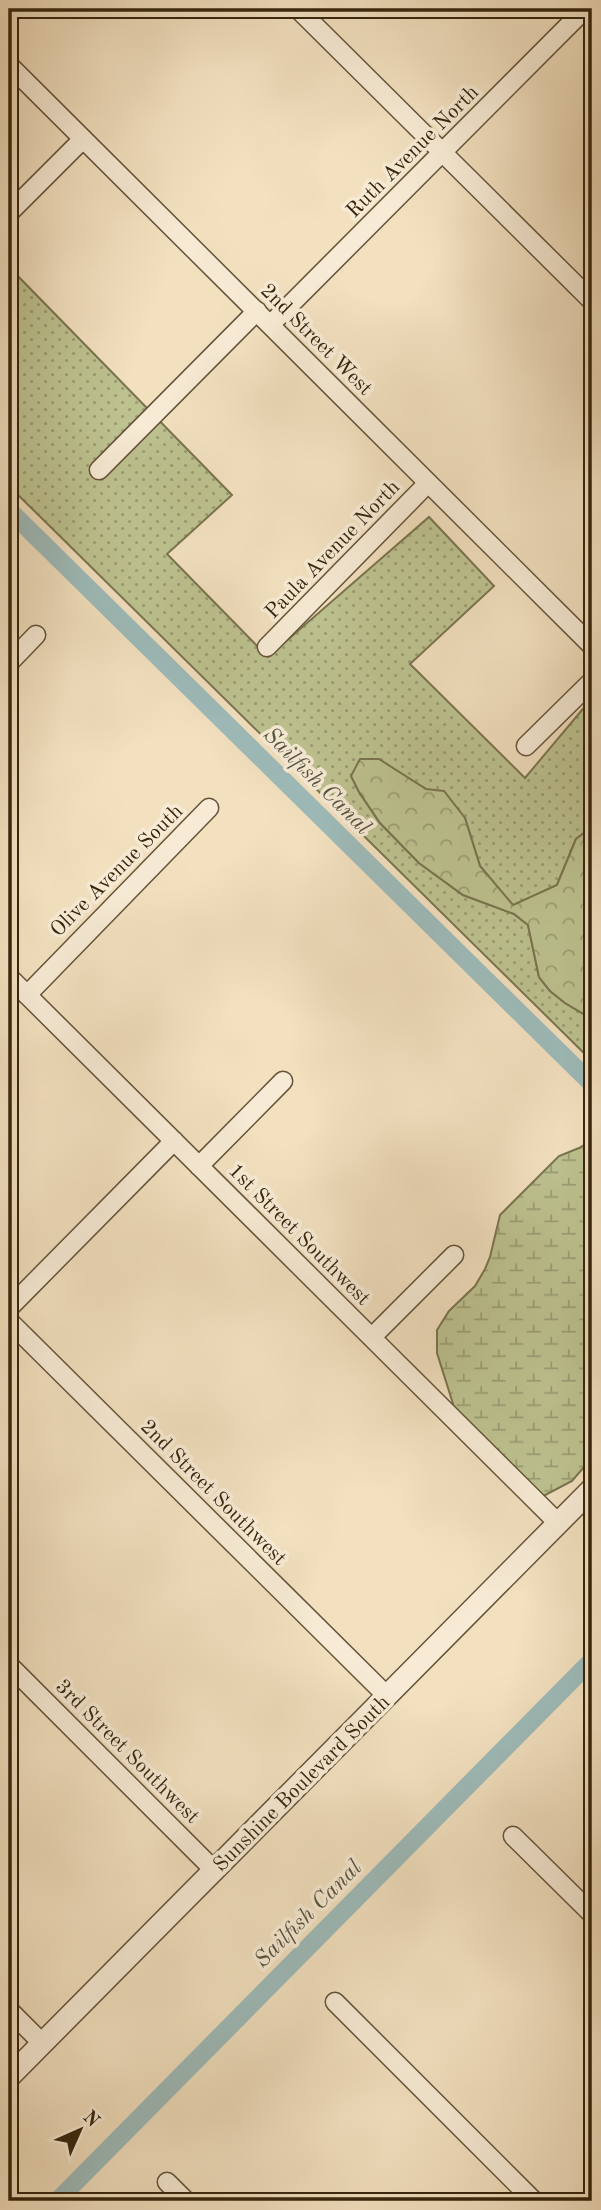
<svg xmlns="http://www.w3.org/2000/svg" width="601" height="2210" viewBox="0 0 601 2210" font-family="'Old Standard TT',serif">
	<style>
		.grass { fill: url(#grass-dots); stroke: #7a744f; stroke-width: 2 }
		.forest { fill: url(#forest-crowns); stroke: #7a744f; stroke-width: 2 }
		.wetland { fill: url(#wetland-marsh); stroke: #7a744f; stroke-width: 2 }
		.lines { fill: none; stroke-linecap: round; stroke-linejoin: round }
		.canal { stroke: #9dbbba; stroke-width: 18 }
		.minor-casing { stroke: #65543a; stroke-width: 21 }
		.tertiary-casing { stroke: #65543a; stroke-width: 24 }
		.minor { stroke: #f7ebd5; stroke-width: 18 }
		.tertiary { stroke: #f7ebd5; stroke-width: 21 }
		.labels { text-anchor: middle; stroke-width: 7; stroke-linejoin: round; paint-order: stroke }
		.street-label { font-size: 21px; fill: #36260e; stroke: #f7ebd5 }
		.water-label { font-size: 23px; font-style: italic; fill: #555342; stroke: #f7ebd5 }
	</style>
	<defs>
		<pattern id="grass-dots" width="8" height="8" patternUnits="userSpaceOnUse" patternTransform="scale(1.75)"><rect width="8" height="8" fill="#bdc290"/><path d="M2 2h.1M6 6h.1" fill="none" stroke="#9a9d74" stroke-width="1.8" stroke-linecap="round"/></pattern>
		<pattern id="forest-crowns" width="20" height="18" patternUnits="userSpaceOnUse" patternTransform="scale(1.75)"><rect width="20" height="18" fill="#bdc290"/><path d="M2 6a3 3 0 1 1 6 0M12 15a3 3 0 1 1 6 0" fill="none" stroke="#9a9d74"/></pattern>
		<pattern id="wetland-marsh" width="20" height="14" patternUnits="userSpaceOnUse" patternTransform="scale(1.75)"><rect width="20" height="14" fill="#bdc290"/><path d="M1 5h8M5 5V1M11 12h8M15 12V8" fill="none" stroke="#9a9d74"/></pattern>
	</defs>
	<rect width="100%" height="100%" fill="#f2e0bf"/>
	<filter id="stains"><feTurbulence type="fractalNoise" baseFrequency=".00286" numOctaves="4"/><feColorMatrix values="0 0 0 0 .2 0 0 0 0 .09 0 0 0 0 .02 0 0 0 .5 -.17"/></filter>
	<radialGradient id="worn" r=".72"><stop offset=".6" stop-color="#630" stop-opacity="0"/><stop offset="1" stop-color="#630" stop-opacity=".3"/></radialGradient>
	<path class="grass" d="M9 267 232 495 167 554 268 657 429 517 494 586 410 664 525 778 592 698V827L576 839 557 885 513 906 480 866 465 818 426 789 394 770 351 775 359 792 380 823 419 863 463 895 514 914 528 925 539 977 550 991 565 1003 592 1019V1061L9 486Z"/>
	<path class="forest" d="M360 759H379L426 789 444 791 465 818 480 866 513 905 557 885 576 839 592 827V1019L565 1003 550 991 539 977 528 925 514 914 463 895 419 863 380 823 359 792 351 776Z"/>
	<path class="wetland" d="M592 1140V1458L572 1481 534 1501 460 1426 437 1353V1330L449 1311 475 1286 485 1269 490 1257 500 1215 559 1156 579 1148Z"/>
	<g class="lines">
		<g class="canal">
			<path d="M9 510 592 1084"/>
			<path d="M57 2201 592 1660"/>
		</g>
		<defs>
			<g id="minor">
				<path d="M298 9 592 301"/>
				<path d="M9 65 592 646"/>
				<path d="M9 213 83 139"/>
				<path d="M271 324 585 9"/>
				<path d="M99 470 257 311"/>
				<path d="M267 647 428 483"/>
				<path d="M9 663 36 635"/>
				<path d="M526 746 592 681"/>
				<path d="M9 977 558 1523"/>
				<path d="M27 995 209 808"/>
				<path d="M199 1166 283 1081"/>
				<path d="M9 1308 174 1141"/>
				<path d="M9 1321 387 1696"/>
				<path d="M372 1337 454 1255"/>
				<path d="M9 1665 214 1870"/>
				<path d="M513 1836 592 1914"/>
				<path d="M335 2002 534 2201"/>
				<path d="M9 2010 42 2043"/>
				<path d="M167 2182 186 2201"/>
			</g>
			<path id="tertiary" d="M9 2077 592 1489"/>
		</defs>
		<use href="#minor" class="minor-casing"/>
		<use href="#tertiary" class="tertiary-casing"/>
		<use href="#minor" class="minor"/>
		<use href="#tertiary" class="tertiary"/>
	</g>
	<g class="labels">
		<g class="street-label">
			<text transform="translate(412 151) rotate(-45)" y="7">Ruth Avenue North</text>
			<text transform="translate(317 339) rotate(45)" y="7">2nd Street West</text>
			<text transform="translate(332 549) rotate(-46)" y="7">Paula Avenue North</text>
			<text transform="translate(116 870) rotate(-45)" y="7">Olive Avenue South</text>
			<text transform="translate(300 1234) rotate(45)" y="7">1st Street Southwest</text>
			<text transform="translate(214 1492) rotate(45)" y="7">2nd Street Southwest</text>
			<text transform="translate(128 1751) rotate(45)" y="7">3rd Street Southwest</text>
			<text transform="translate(301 1783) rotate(-45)" y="7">Sunshine Boulevard South</text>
		</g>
		<g class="water-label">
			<text transform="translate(318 780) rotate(45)" y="8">Sailfish Canal</text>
			<text transform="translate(307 1913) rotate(-45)" y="8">Sailfish Canal</text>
		</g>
	</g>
	<rect width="601" height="2210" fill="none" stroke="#f2e0bf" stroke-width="35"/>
	<rect x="10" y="10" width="580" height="2189" fill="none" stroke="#36260e" stroke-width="3.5"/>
	<rect x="18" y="18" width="566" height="2175" fill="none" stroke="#36260e" stroke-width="2"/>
	<g transform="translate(80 2130) rotate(45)" stroke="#f7ebd5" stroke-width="5" paint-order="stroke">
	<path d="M0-5L12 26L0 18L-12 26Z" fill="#36260e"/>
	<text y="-10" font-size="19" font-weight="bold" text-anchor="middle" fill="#36260e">N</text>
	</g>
	<rect width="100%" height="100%" filter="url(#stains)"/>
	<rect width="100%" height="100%" fill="url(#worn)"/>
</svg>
